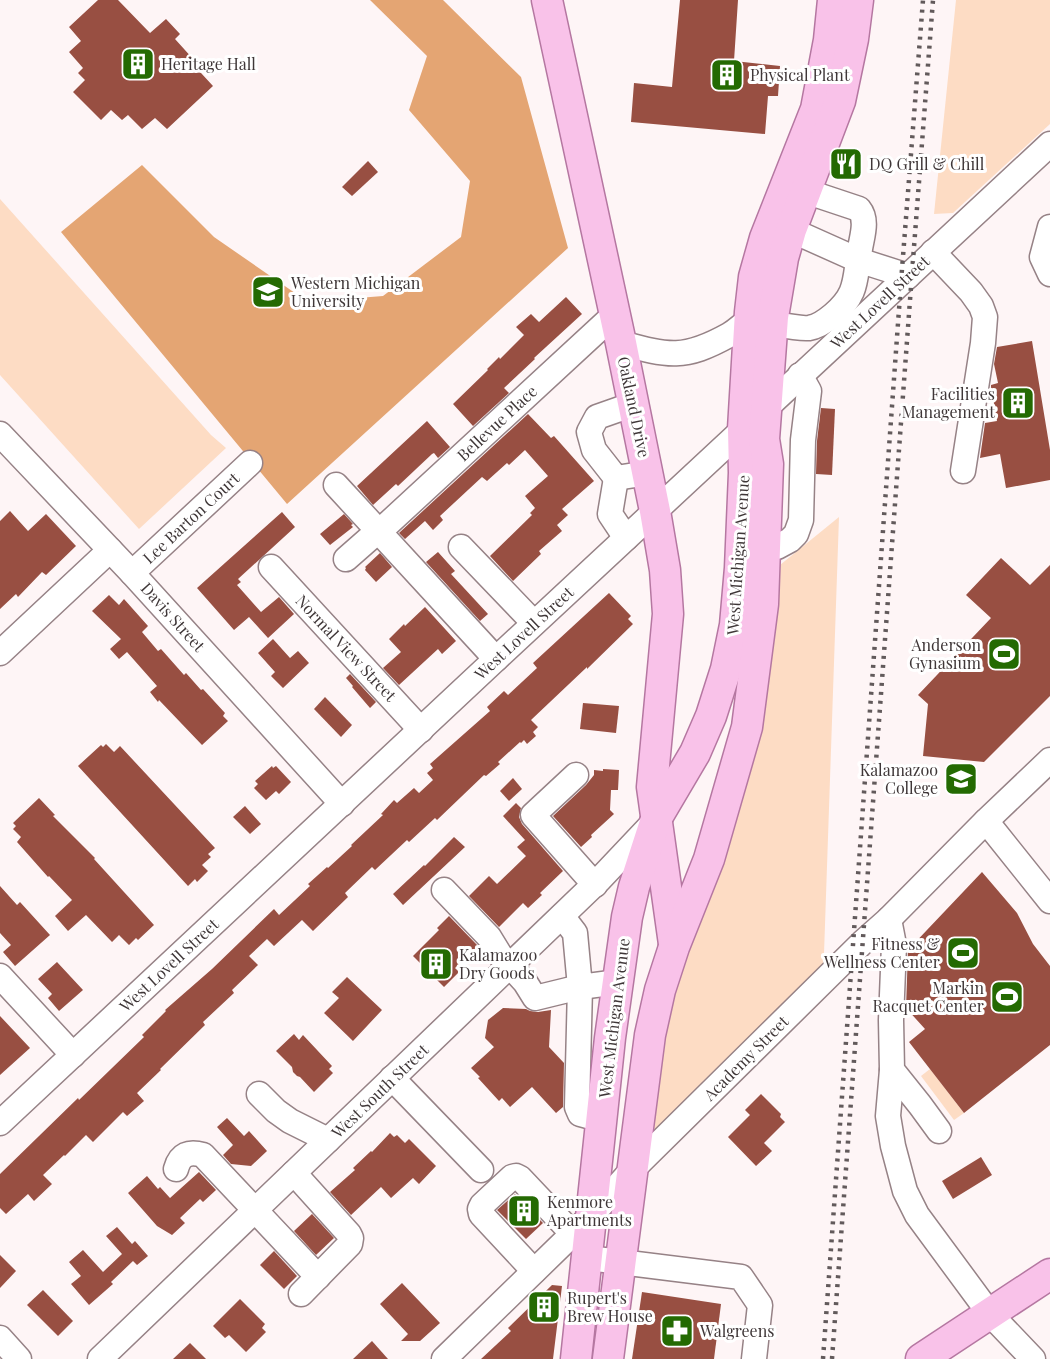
<svg xmlns="http://www.w3.org/2000/svg" width="1050" height="1359" viewBox="0 0 1050 1359" font-family="'Playfair Display',serif">
<rect width="100%" height="100%" fill="#fef5f6"/>
<g fill="#fddcc4">
<path d="M956 0H1050V124L953 213 934 214Z"/>
<path d="M0 199 211 435 226 448 139 529 0 375Z"/>
<path d="M839 517 823 983 631 1171 650 1035 709 859 764 578Z"/>
<path d="M930 1069 964 1113 954 1120 921 1076Z"/>
</g>
<path fill="#e4a573" d="M370 0H443L521 77 568 248 287 504 61 232 142 165 214 237 308 302 383 296 461 237 470 181 409 110 427 56Z"/>
<g fill="#984f42">
<path d="M98 0H118L150 33 166 19 180 34 175 39 203 70 201 73 213 86 167 129 155 118 142 129 128 115 122 120 111 110 101 120 73 92 85 80 78 73 83 68 69 52 81 41 69 27Z"/>
<path d="M680 0H738L734 61 780 66 778 96H768L765 134 631 122 634 83 672 87Z"/>
<path d="M840 150 861 157 855 178 832 171Z"/>
<path d="M368 161 378 172 352 196 342 187Z"/>
<path d="M566 297 582 314 534 358 535 359 504 388 509 393 473 426 453 404 488 370 487 369 499 357 500 359 524 335 516 327 531 314 539 322Z"/>
<path d="M1032 341 1050 450V480L1006 488 1000 454 980 458 985 423 997 421 991 387V385L998 383 994 364 997 347Z"/>
<path d="M821 408 835 409 832 475 816 474 817 441Z"/>
<path d="M528 414 551 438 554 436 594 481 562 509 568 515 557 525 562 531 539 551 541 554 513 581 490 556 532 515 530 513 535 508 525 496 548 476 525 450 509 465 507 463 487 481 482 477 440 516 443 520 433 530 425 521 405 539 399 533Z"/>
<path d="M427 421 450 447 438 458 434 453 432 454 398 486 396 484 373 505 357 486Z"/>
<path d="M10 511 28 531 46 514 76 546 46 575 42 572 18 597 16 594 0 609V521Z"/>
<path d="M282 512 295 527 238 579 241 582 237 585 261 612 279 597 294 614 268 638 249 617 234 630 197 588Z"/>
<path d="M344 514 353 524 351 525 353 527 330 545 320 534Z"/>
<path d="M438 552 455 571 451 574 488 614 480 621 426 562Z"/>
<path d="M380 553 392 567 376 582 365 570 366 568 365 567Z"/>
<path d="M1001 558 1030 585 1050 565V696L984 762 923 756 928 704 918 695 991 618 966 595Z"/>
<path d="M609 593 631 616 628 619 633 624 587 669V667L531 720 538 727 533 732 536 736 527 744 524 740 521 743 520 742 498 762 500 764 486 776 484 775 437 820 435 818 409 842 407 840 375 870 372 867 345 893 348 897 313 931 302 920 274 946 267 939 249 956 258 965 232 990 234 993 203 1022 205 1025 160 1069 161 1070 137 1093 144 1101 127 1116 123 1112 93 1142 86 1135 65 1156 64 1155 43 1175 52 1184 34 1201 28 1194 6 1214 0 1208V1174L78 1098 79 1100 144 1037 142 1035 166 1011 165 1010 212 969 274 909 279 915 310 886 308 884 327 867 328 868 352 846 351 845 383 815 381 814 394 800 397 803 414 788 419 793 433 780 427 773 433 768 430 764 490 711 487 707 504 691 508 695 537 668 533 663Z"/>
<path d="M109 595 119 605 124 599 148 626 142 632 158 651 161 649 184 675 186 673 201 690 203 689 225 713 223 716 228 721 202 745 159 700 158 702 150 692 157 686 127 652 119 659 110 649 121 639 92 611Z"/>
<path d="M425 607 456 641 442 654 438 649 399 685 383 668 401 652 389 639 404 624 405 626Z"/>
<path d="M273 639 290 658 298 651 309 663 283 688 271 676 275 672 258 653Z"/>
<path d="M350 674 376 702 370 708 352 687 353 686 346 678Z"/>
<path d="M325 697 352 725 341 737 314 709Z"/>
<path d="M583 703 619 706 616 733 580 729Z"/>
<path d="M106 744 114 752 120 746 215 848 208 854 211 857 202 865 208 871 197 882 195 879 188 886 78 766 101 745 103 747Z"/>
<path d="M272 766 273 768 276 766 291 782 279 794 276 791 266 800 254 788 258 784 255 781Z"/>
<path d="M603 769 619 770 618 790H611L610 810 614 814 591 835 592 837 581 847 553 816 586 785 594 775V770L603 771Z"/>
<path d="M513 778 522 789 509 801 500 791Z"/>
<path d="M39 798 55 815 53 816 95 858 94 859 154 925 138 940 136 938 129 945 119 935 112 942 86 915 68 931 55 916 72 900 49 876 48 877 17 842 21 837 13 829 16 826 13 823Z"/>
<path d="M516 803 521 808 519 817 522 824 563 871 540 893 542 895 528 908 523 903 499 927 469 896 489 876 497 884 526 856 517 847 525 840 503 816Z"/>
<path d="M245 806 261 824 250 834 233 817Z"/>
<path d="M454 837 465 847 403 905 393 894 424 865 425 866Z"/>
<path d="M982 872 1017 913 1033 944 1050 966V1045L964 1113 909 1042 925 1029 906 1008 908 950Z"/>
<path d="M0 886 17 905 20 902 50 935 15 966 3 952 11 945 0 933Z"/>
<path d="M449 916 478 946 455 968 459 972 444 987 413 956 439 930 437 928Z"/>
<path d="M57 962 83 990 59 1011 48 998 52 994 38 979Z"/>
<path d="M347 977 382 1010 353 1041 324 1013 339 998 332 992Z"/>
<path d="M503 1008 526 1009 530 1011 538 1012 551 1010 549 1047 564 1063 563 1107 556 1113 532 1087 510 1107 502 1098 499 1101 478 1078 480 1077 471 1068 494 1047 485 1038 488 1020Z"/>
<path d="M0 1016 30 1048 0 1075Z"/>
<path d="M294 1034 299 1040 303 1035 332 1066 329 1069 333 1073 314 1092 300 1077 297 1076 293 1072 292 1067 276 1051Z"/>
<path d="M761 1094 781 1114 780 1117 785 1122 764 1143 772 1151 756 1166 728 1137 750 1115 745 1110Z"/>
<path d="M227 1118 244 1136 249 1131 267 1151 251 1166 231 1164 223 1155 233 1145 217 1127Z"/>
<path d="M390 1133 394 1137 397 1135 405 1143 409 1139 436 1166 419 1184 413 1178 391 1198 381 1187 351 1215 330 1192 355 1170 353 1168 371 1151 372 1152Z"/>
<path d="M981 1157 992 1175 953 1199 942 1181Z"/>
<path d="M199 1172 216 1190 203 1202 200 1199 180 1218 185 1223 172 1235 157 1226 128 1193 147 1176 158 1189 160 1187 170 1198Z"/>
<path d="M515 1194 543 1223 526 1239 497 1210Z"/>
<path d="M312 1214 334 1238 316 1255 294 1231Z"/>
<path d="M117 1227 132 1244 135 1241 148 1256 137 1265 133 1261 111 1282 113 1284 89 1305 71 1284 81 1276 69 1262 83 1250 103 1272 122 1254 106 1236Z"/>
<path d="M274 1251 297 1276 284 1289 260 1265Z"/>
<path d="M0 1255 16 1271 0 1288Z"/>
<path d="M402 1283 440 1323 420 1341H401L408 1334 380 1304Z"/>
<path d="M552 1285 562 1286 553 1359H481L511 1331 508 1328Z"/>
<path d="M43 1290 73 1321 58 1336 27 1305Z"/>
<path d="M642 1292 721 1304 714 1359H632Z"/>
<path d="M240 1299 265 1324 262 1328 266 1332 246 1352 229 1335 225 1338 213 1326Z"/>
<path d="M372 1341 388 1359H353Z"/>
<path d="M190 1343 206 1359H173Z"/>
</g>
<g fill="none" stroke-linecap="round" stroke-linejoin="round">
<defs>
<g id="minor">
<path d="M1050 227 1042 257 1050 274"/>
<path d="M791 230 858 260 908 276"/>
<path d="M933 252 971 292 981 306 985 317 983 343 963 471"/>
<path d="M772 323C782 325 798 329 809 328 817 327 827 320 833 315 859 293 854 279 860 249 862 236 868 220 859 209L805 191"/>
<path d="M621 343C669 356 684 360 729 335 743 327 743 320 761 318"/>
<path d="M634 404 597 417 589 432 594 450 616 478 648 473"/>
<path d="M0 434 132 573 342 804"/>
<path d="M616 478 610 514 626 538"/>
<path d="M336 485 496 659"/>
<path d="M380 531 614 315"/>
<path d="M461 547 534 623"/>
<path d="M765 547H777L790 540 796 534 801 520 803 440 809 391 800 375"/>
<path d="M346 559 379 530"/>
<path d="M271 567 421 730"/>
<path d="M132 573 250 463"/>
<path d="M0 653 110 550"/>
<path d="M576 775 533 815 595 885"/>
<path d="M986 821 1050 901"/>
<path d="M444 890 489 937 500 955 525 982 535 998 580 987 577 1107 580 1114 602 1120"/>
<path d="M562 916 575 933 580 987 618 982"/>
<path d="M889 919 894 945 891 1020 892 1070 920 1105 939 1131"/>
<path d="M0 976 73 1055"/>
<path d="M892 1070 888 1116 893 1146 905 1191 917 1215 990 1314 1033 1359"/>
<path d="M392 1078 481 1170"/>
<path d="M259 1094 276 1111 290 1121 328 1140"/>
<path d="M0 1123 496 659 1050 144"/>
<path d="M176 1169C180 1154 189 1151 203 1155L318 1277"/>
<path d="M294 1173 349 1234 351 1238 350 1244 301 1294"/>
<path d="M588 1258 741 1277 760 1305 754 1359"/>
<path d="M534 1271 481 1214 480 1209 482 1205 512 1177 516 1176 520 1178 573 1234"/>
<path d="M0 1338 19 1359"/>
<path d="M100 1359 600 879 653 823"/>
<path d="M444 1359 592 1215 631 1171 863 942 889 919 986 821 1050 760"/>
</g>
<g id="major">
<path d="M547 0 621 343 655 511 665 570 668 614 652 787 674 944"/>
<path d="M576 1359 610 1038 627 917 634 887 656 819 695 753 711 716 726 669 735 625 740 568 744 473 743 429 750 312 754 277 765 238 816 109 829 40 833 0"/>
<path d="M608 1359 650 1035 660 990 674 947 709 859 747 727 763 604 768 464 764 439 773 317 783 258 791 230 840 101 853 39 858 0"/>
<path d="M921 1359 1050 1274"/>
</g>
</defs>
<use href="#minor" stroke="#968286" stroke-width="27"/>
<use href="#major" stroke="#b577a1" stroke-width="33"/>
<use href="#minor" stroke="#fff" stroke-width="24"/>
<use href="#major" stroke="#f9c2e9" stroke-width="30"/>
<g stroke="#625a5b" stroke-width="4.5" stroke-dasharray="3 6" stroke-linecap="butt">
<path d="M823 1359 901 282 923 0"/>
<path d="M832 1359 912 273 933 0"/>
</g>
</g>
<defs>
<symbol id="building-square" viewBox="-11 -11 22 22"><rect x="-9" y="-9" width="18" height="18" rx="4" fill="#246a02" stroke="#fff"/><path d="M-4-6H4V6H1V3H-1V6H-4ZM-2.5-4.3h1.7v1.8h-1.7ZM.8-4.3h1.7v1.8H.8ZM-2.5-1h1.7V.8h-1.7ZM.8-1h1.7V.8H.8Z" fill="#fff"/></symbol>
<symbol id="restaurant-square" viewBox="-11 -11 22 22"><rect x="-9" y="-9" width="18" height="18" rx="4" fill="#246a02" stroke="#fff"/><path d="M-5-6h1v4h1v-4h1v4h1v-4h1v5L-1.5 .5V6h-2V.5L-5-1ZM5-6V6H3V1.5H1.5Q1.5-4 5-6Z" fill="#fff"/></symbol>
<symbol id="university-square" viewBox="-11 -11 22 22"><rect x="-9" y="-9" width="18" height="18" rx="4" fill="#246a02" stroke="#fff"/><path d="M0-5L7-2L0 1L-7-2ZM-4 1L0 2.5L4 1V4Q0 6-4 4Z" fill="#fff"/></symbol>
<symbol id="stadium-square" viewBox="-11 -11 22 22"><rect x="-9" y="-9" width="18" height="18" rx="4" fill="#246a02" stroke="#fff"/><path d="M0-5a6.5 5 0 1 0 0 10a6.5 5 0 1 0 0-10ZM-3.5-1.8h7v3.6h-7Z" fill="#fff"/></symbol>
<symbol id="pharmacy-square" viewBox="-11 -11 22 22"><rect x="-9" y="-9" width="18" height="18" rx="4" fill="#246a02" stroke="#fff"/><path d="M-2-6h4v4h4v4h-4v4h-4v-4h-4v-4h4Z" fill="#fff"/></symbol>
</defs>
<g fill-rule="evenodd">
<use href="#building-square" x="119" y="45" width="38" height="38"/>
<use href="#building-square" x="708" y="56" width="38" height="38"/>
<use href="#restaurant-square" x="827" y="145" width="38" height="38"/>
<use href="#university-square" x="249" y="273" width="38" height="38"/>
<use href="#building-square" x="999" y="384" width="38" height="38"/>
<use href="#stadium-square" x="985" y="635" width="38" height="38"/>
<use href="#university-square" x="942" y="760" width="38" height="38"/>
<use href="#stadium-square" x="944" y="934" width="38" height="38"/>
<use href="#building-square" x="417" y="945" width="38" height="38"/>
<use href="#stadium-square" x="988" y="978" width="38" height="38"/>
<use href="#building-square" x="505" y="1192" width="38" height="38"/>
<use href="#building-square" x="525" y="1288" width="38" height="38"/>
<use href="#pharmacy-square" x="658" y="1312" width="38" height="38"/>
</g>
<g text-anchor="middle" stroke-width="6" stroke-linejoin="round" paint-order="stroke">
<g font-size="16" fill="#3f3738" stroke="#fff" text-anchor="start">
<text x="161" y="70">Heritage Hall</text>
<text x="750" y="81">Physical Plant</text>
<text x="869" y="170">DQ Grill &amp; Chill</text>
<text x="291" y="289">Western Michigan<tspan x="291" dy="18">University</tspan></text>
<text x="995" y="400" text-anchor="end">Facilities<tspan x="995" dy="18">Management</tspan></text>
<text x="981" y="651" text-anchor="end">Anderson<tspan x="981" dy="18">Gynasium</tspan></text>
<text x="938" y="776" text-anchor="end">Kalamazoo<tspan x="938" dy="18">College</tspan></text>
<text x="940" y="950" text-anchor="end">Fitness &amp;<tspan x="940" dy="18">Wellness Center</tspan></text>
<text x="459" y="961">Kalamazoo<tspan x="459" dy="18">Dry Goods</tspan></text>
<text x="984" y="994" text-anchor="end">Markin<tspan x="984" dy="18">Racquet Center</tspan></text>
<text x="547" y="1208">Kenmore<tspan x="547" dy="18">Apartments</tspan></text>
<text x="567" y="1304">Rupert's<tspan x="567" dy="18">Brew House</tspan></text>
<text x="700" y="1337">Walgreens</text>
</g>
<g font-size="16" fill="#3f3738" stroke="#fff">
<text transform="translate(880 302) rotate(-43)" y="6">West Lovell Street</text>
<text transform="translate(634 407) rotate(78)" y="6">Oakland Drive</text>
<text transform="translate(497 423) rotate(-43)" y="6">Bellevue Place</text>
<text transform="translate(191 518) rotate(-43)" y="6">Lee Barton Court</text>
<text transform="translate(738 555) rotate(-86)" y="6">West Michigan Avenue</text>
<text transform="translate(173 617) rotate(48)" y="6">Davis Street</text>
<text transform="translate(524 633) rotate(-43)" y="6">West Lovell Street</text>
<text transform="translate(346 648) rotate(47)" y="6">Normal View Street</text>
<text transform="translate(169 965) rotate(-43)" y="6">West Lovell Street</text>
<text transform="translate(614 1018) rotate(-83)" y="6">West Michigan Avenue</text>
<text transform="translate(746 1058) rotate(-45)" y="6">Academy Street</text>
<text transform="translate(380 1091) rotate(-44)" y="6">West South Street</text>
</g>
</g>
</svg>
